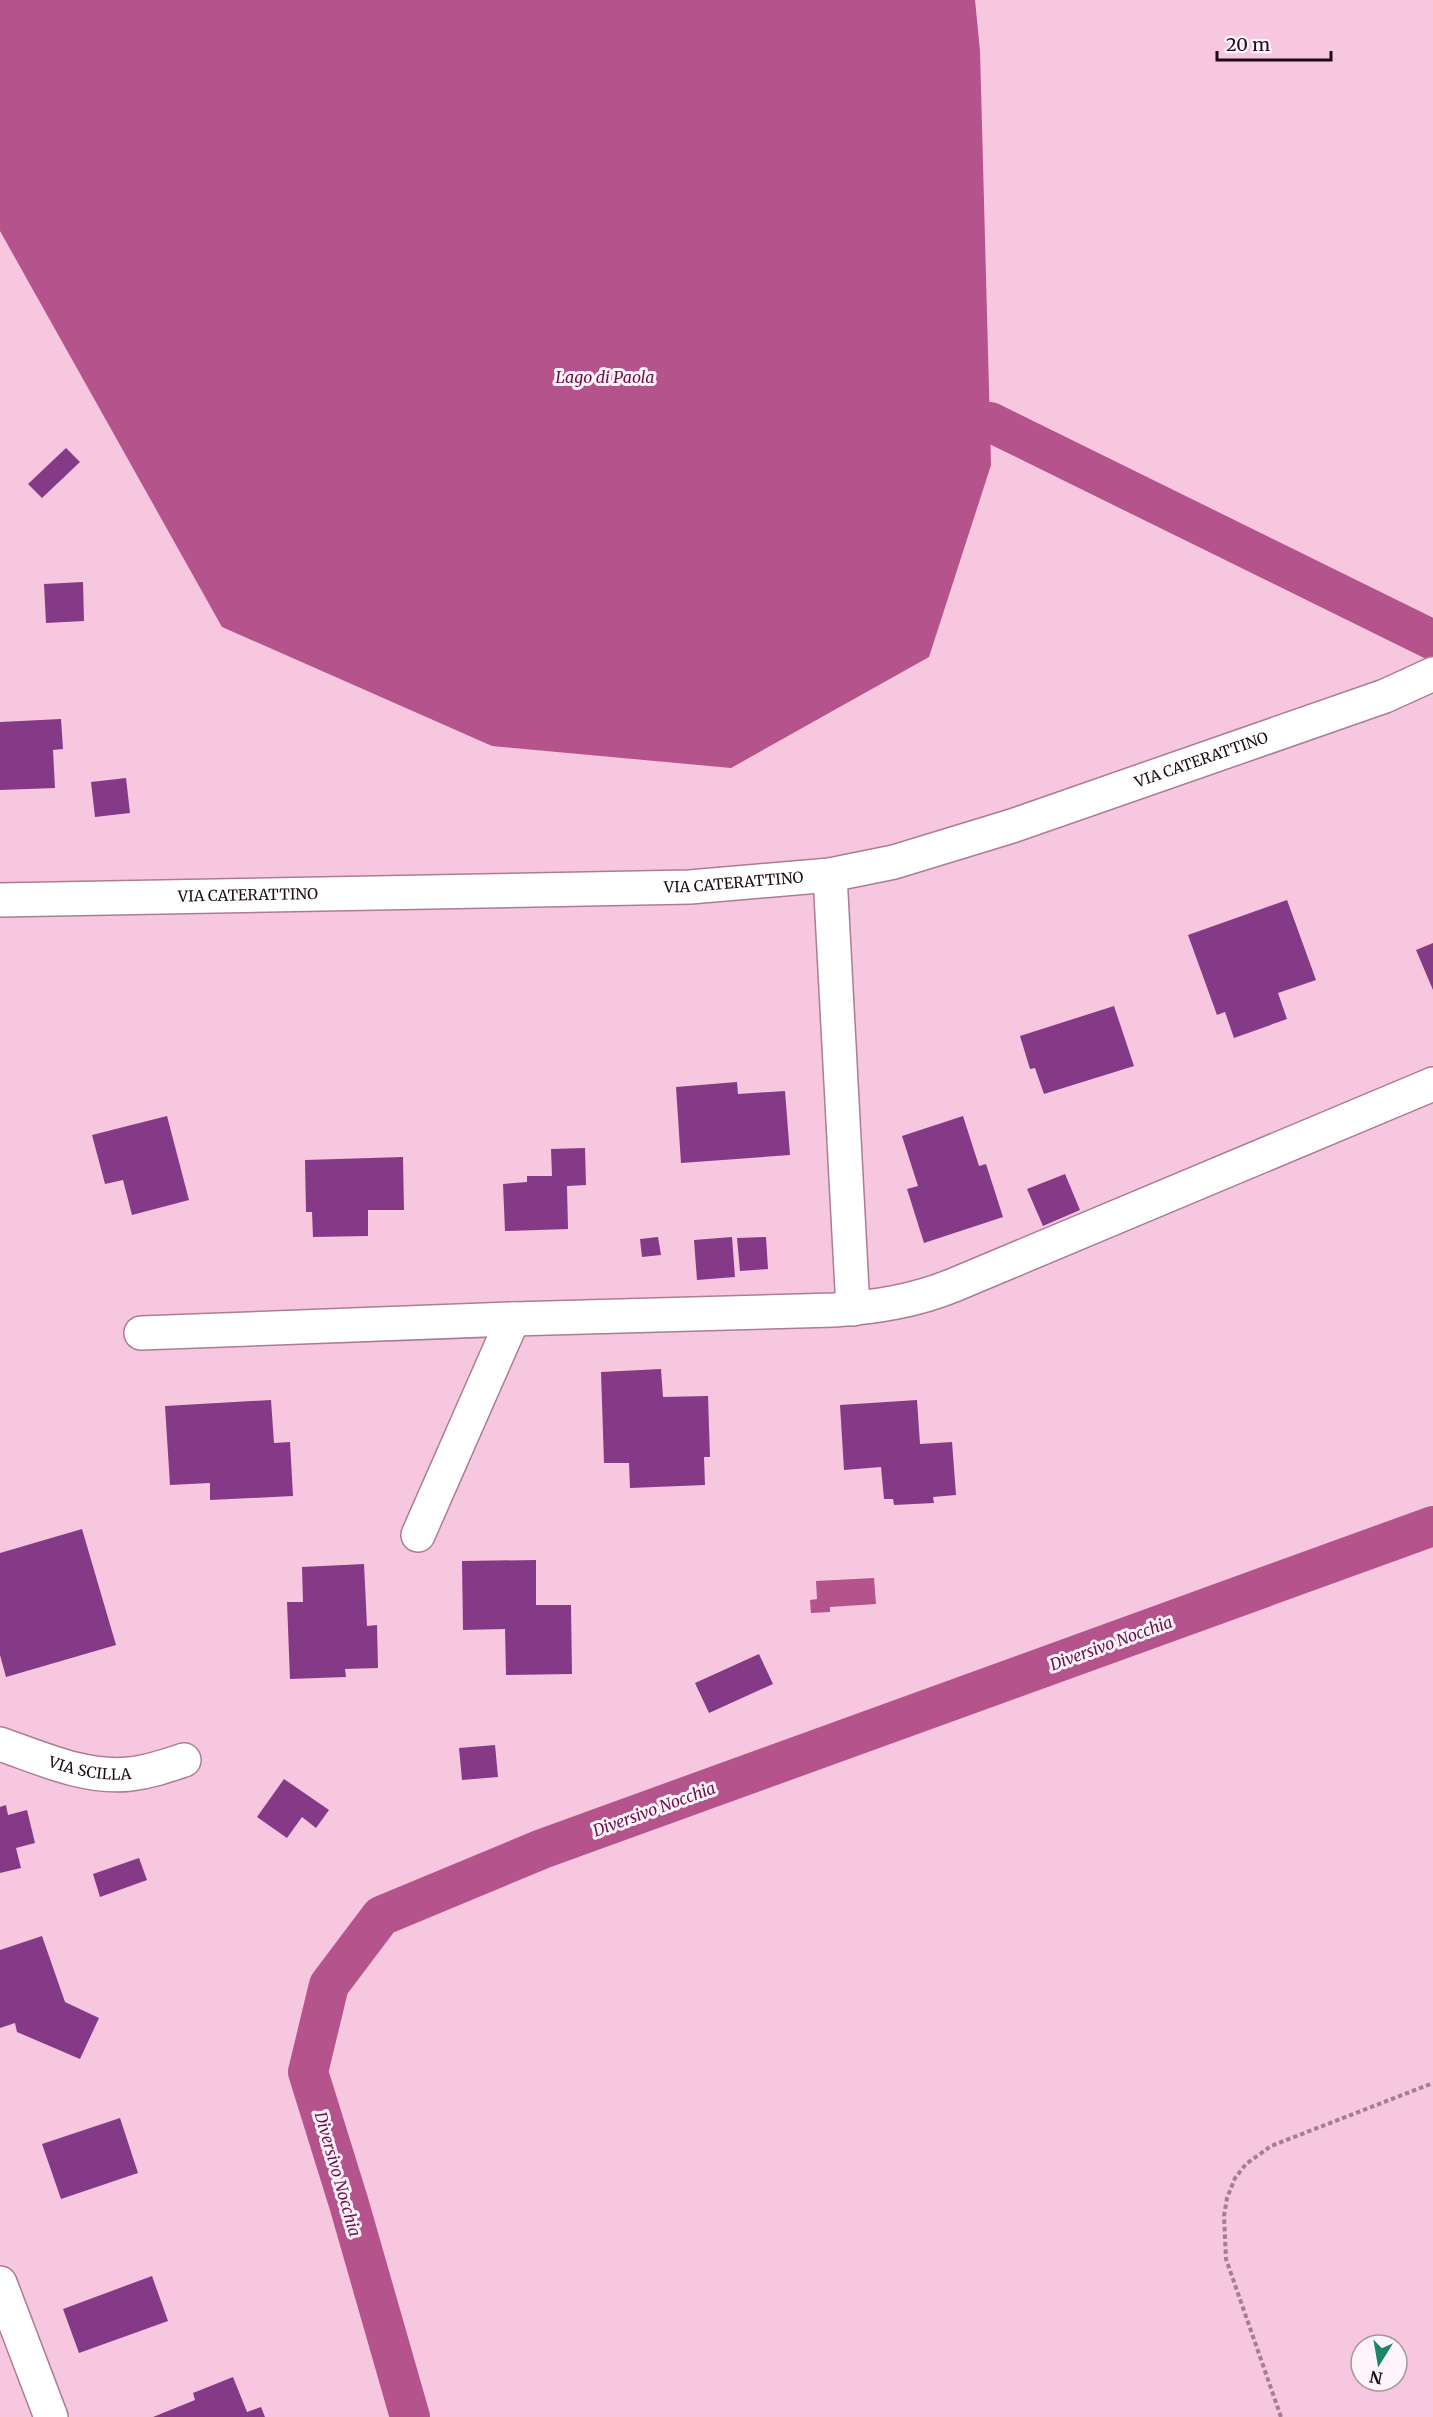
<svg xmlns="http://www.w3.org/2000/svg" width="1433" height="2417" viewBox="0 0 1433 2417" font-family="Merriweather,serif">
<rect width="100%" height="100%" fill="#f7c6df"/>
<g fill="#b5538d">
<path d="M0 0H975L980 51 991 465 929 657 731 768 492 746 222 627 0 231Z"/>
<path d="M874 1578 876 1604 830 1607V1612L811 1613 810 1600 817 1599 816 1581Z"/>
</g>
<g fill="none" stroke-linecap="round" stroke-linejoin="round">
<g stroke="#b5538d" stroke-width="40">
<path d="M990 422 1433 640"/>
<path d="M410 2417 349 2204 308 2072 329 1985 381 1916 542 1849 1433 1526"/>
</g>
</g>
<g fill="#853a87">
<path d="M66 448 80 462 42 498 28 484Z"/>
<path d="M83 582 84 621 46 623 44 584Z"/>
<path d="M61 719 63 749 53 750 55 788 0 790V722Z"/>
<path d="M126 778 130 813 95 817 91 782Z"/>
<path d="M1287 900 1316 980 1278 993 1287 1019 1234 1038 1225 1012 1217 1015 1188 935Z"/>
<path d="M1433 943V990L1416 950Z"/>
<path d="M1114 1006 1134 1066 1044 1094 1035 1068 1030 1069 1020 1036Z"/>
<path d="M737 1082 738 1094 785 1091 790 1155 681 1163 676 1087Z"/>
<path d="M167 1116 189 1200 132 1215 123 1180 105 1184 92 1135Z"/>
<path d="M963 1116 979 1166 986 1164 1003 1217 924 1243 907 1189 918 1186 902 1136Z"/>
<path d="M585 1148 586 1185 567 1186 568 1229 505 1231 503 1184 527 1182V1176H552L551 1149Z"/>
<path d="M403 1157 404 1210H368V1236L313 1237 312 1212H306L305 1160Z"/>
<path d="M1065 1174 1080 1210 1043 1226 1027 1189Z"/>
<path d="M658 1237 661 1255 642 1257 640 1239Z"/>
<path d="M732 1237 735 1277 697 1280 694 1240Z"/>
<path d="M766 1237 768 1269 740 1271 737 1238Z"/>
<path d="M661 1369 663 1397 708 1396 710 1457H704L705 1485 630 1488 629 1463H604L601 1372Z"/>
<path d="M271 1400 274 1443 290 1442 293 1496 210 1500V1483L170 1485 165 1406Z"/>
<path d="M917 1400 920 1444 952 1442 956 1495 933 1497 934 1503 894 1505 893 1499H884L881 1467 844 1470 840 1405Z"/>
<path d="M82 1529 116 1645 6 1677 0 1655V1553Z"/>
<path d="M536 1560V1605H571L572 1674 506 1675 505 1629 463 1630 462 1561Z"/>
<path d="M364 1564 367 1626 377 1625 378 1668 345 1669 346 1677 290 1679 287 1602H303L302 1567Z"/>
<path d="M759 1654 773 1684 709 1713 695 1683Z"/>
<path d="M495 1745 498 1777 462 1780 459 1748Z"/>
<path d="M284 1779 329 1810 316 1828 302 1817 287 1838 257 1817Z"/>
<path d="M6 1805 8 1815 27 1810 35 1843 16 1848 21 1868 0 1873V1807Z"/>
<path d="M139 1858 147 1880 100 1897 93 1874Z"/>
<path d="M42 1936 65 2002 99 2018 80 2059 17 2032 15 2023 0 2028V1950Z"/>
<path d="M120 2118 138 2173 61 2199 42 2144Z"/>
<path d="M152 2276 168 2321 79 2353 63 2309Z"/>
<path d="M233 2377 247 2412 261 2407 265 2417H153L195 2400 193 2393Z"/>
</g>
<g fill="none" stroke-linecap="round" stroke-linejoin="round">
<defs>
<g id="minor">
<path d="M830 875 853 1309"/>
<path id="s1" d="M0 900 690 887 830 875 894 862 1012 826 1385 696 1433 674"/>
<path d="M141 1333 513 1319 834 1310C876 1307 915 1301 954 1285L1433 1084"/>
<path d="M418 1535 513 1319"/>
<path id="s2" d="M0 1744C41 1758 85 1779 130 1774 149 1772 166 1766 184 1760"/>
<path d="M0 2283 51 2417"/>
</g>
</defs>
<use href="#minor" stroke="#ab7d95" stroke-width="36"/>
<path stroke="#a47f92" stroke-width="4" stroke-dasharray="4.5 3" stroke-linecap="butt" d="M1281 2417 1226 2259 1224 2216 1227 2198 1235 2178 1246 2164 1271 2146 1433 2083"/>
<use href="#minor" stroke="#fff" stroke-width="33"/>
</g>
<g text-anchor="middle" stroke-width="6" stroke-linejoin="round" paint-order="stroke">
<g font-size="15" fill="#1c0c15" stroke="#fef4f9">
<text dy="5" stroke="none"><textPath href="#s1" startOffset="1220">VIA CATERATTINO</textPath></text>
<text dy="5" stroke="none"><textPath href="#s1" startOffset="734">VIA CATERATTINO</textPath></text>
<text dy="5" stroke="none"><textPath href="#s1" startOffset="248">VIA CATERATTINO</textPath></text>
<text dy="5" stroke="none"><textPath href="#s2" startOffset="94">VIA SCILLA</textPath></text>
</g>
<g font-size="16" font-style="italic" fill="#6b0e4b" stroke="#fef4f9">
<text x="605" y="383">Lago di Paola</text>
<text transform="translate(1111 1643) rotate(-20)" y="6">Diversivo Nocchia</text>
<text transform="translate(654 1809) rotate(-20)" y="6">Diversivo Nocchia</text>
<text transform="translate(338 2174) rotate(74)" y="6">Diversivo Nocchia</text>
</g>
</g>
<g transform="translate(1379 2363) rotate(191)"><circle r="28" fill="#fef4f9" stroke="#a4979e" stroke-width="1.5"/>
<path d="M0-4.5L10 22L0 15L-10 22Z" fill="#1a8765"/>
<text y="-9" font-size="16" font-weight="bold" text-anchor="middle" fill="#1c0c15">N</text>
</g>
<path d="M1217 51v9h114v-9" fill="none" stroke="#1c0c15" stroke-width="3"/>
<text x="1226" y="51" font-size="18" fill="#1c0c15" stroke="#fef4f9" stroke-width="4.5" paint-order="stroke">20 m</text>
</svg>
